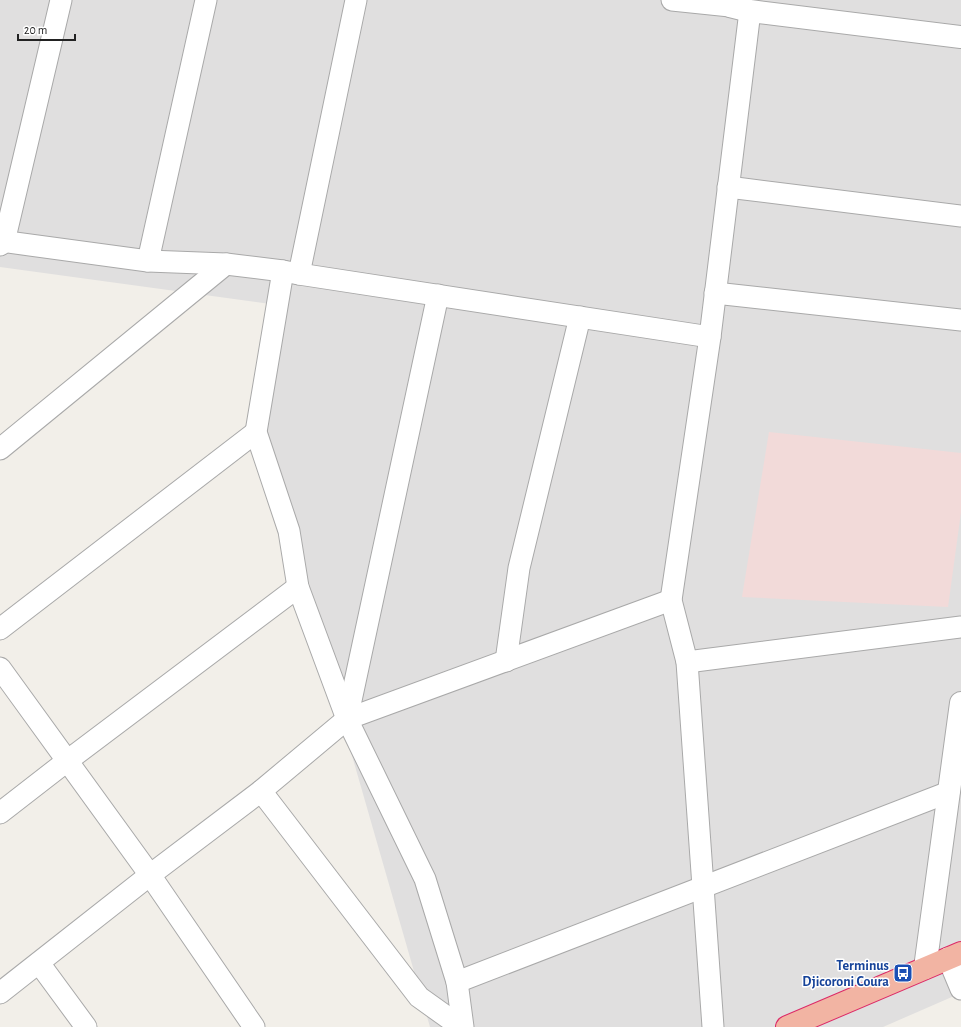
<svg xmlns="http://www.w3.org/2000/svg" width="961" height="1027" viewBox="0 0 961 1027" font-family="'Alegreya Sans',sans-serif">
<rect width="100%" height="100%" fill="#f2efe9"/>
<path fill="#e0dfdf" d="M0 0H961V993L883 1027H430L263 446 278 305 0 267Z"/>
<path fill="#f2dad9" d="M769 432 961 453V512L948 607 742 597Z"/>
<g fill="none" stroke-linecap="round" stroke-linejoin="round">
<defs>
<g id="minor">
<path d="M672 0 730 6"/>
<path d="M728 187 961 216"/>
<path d="M0 241 148 261 226 264 283 271 299 274 710 337"/>
<path d="M0 245 4 242 61 0"/>
<path d="M148 261 206 0"/>
<path d="M283 271 256 432 289 531 298 587 347 719 425 879 457 982 463 1027"/>
<path d="M299 274 356 0"/>
<path d="M715 293 961 320"/>
<path d="M0 449 226 264"/>
<path d="M0 629 256 432"/>
<path d="M506 661 519 568 580 317"/>
<path d="M687 662 961 627"/>
<path d="M0 668 150 875 254 1027"/>
<path d="M347 719 438 295"/>
<path d="M261 791 419 997 461 1027"/>
<path d="M0 813 67 761 298 587"/>
<path d="M948 958 961 989"/>
<path d="M39 963 86 1027"/>
<path d="M457 982 949 792"/>
<path d="M0 993 150 875 261 791 347 719 671 600"/>
<path d="M713 1027 687 662 671 600 710 337 750 11"/>
</g>
<g id="tertiary">
<path d="M730 0V6L750 11 961 37"/>
<path d="M925 968 961 703"/>
</g>
<path id="trunk" d="M787 1027 961 953"/>
</defs>
<use href="#minor" stroke="#a9a9a9" stroke-width="23"/>
<use href="#tertiary" stroke="#a9a9a9" stroke-width="24"/>
<use href="#trunk" stroke="#dc2a67" stroke-width="24"/>
<use href="#minor" stroke="#fff" stroke-width="21"/>
<use href="#tertiary" stroke="#fff" stroke-width="22"/>
<use href="#trunk" stroke="#f2b4a3" stroke-width="22"/>
</g>
<defs>
<symbol id="bus-square" viewBox="-11 -11 22 22"><rect x="-9" y="-9" width="18" height="18" rx="4" fill="#1a4fb4" stroke="#fff"/><path d="M-5-6H5V4H4V6H2V4H-2V6H-4V4H-5ZM-3.5-4V0h7V-4ZM-3.5 1.2v1.5H-2V1.2ZM2 1.2v1.5H3.5V1.2Z" fill="#fff"/></symbol>
</defs>
<g fill-rule="evenodd">
<use href="#bus-square" x="892" y="962" width="22" height="22"/>
</g>
<g text-anchor="middle" stroke-width="3" stroke-linejoin="round" paint-order="stroke">
<g font-size="14" font-weight="bold" fill="#164399" stroke="#fff" text-anchor="end">
<text x="889" y="970">Terminus<tspan x="889" dy="16">Djicoroni Coura</tspan></text>
</g>
</g>
<path d="M18 34v6h57v-6" fill="none" stroke="#222222" stroke-width="2"/>
<text x="24" y="34" font-size="12" fill="#222222" stroke="#ffffff" stroke-width="3" paint-order="stroke">20 m</text>
</svg>
